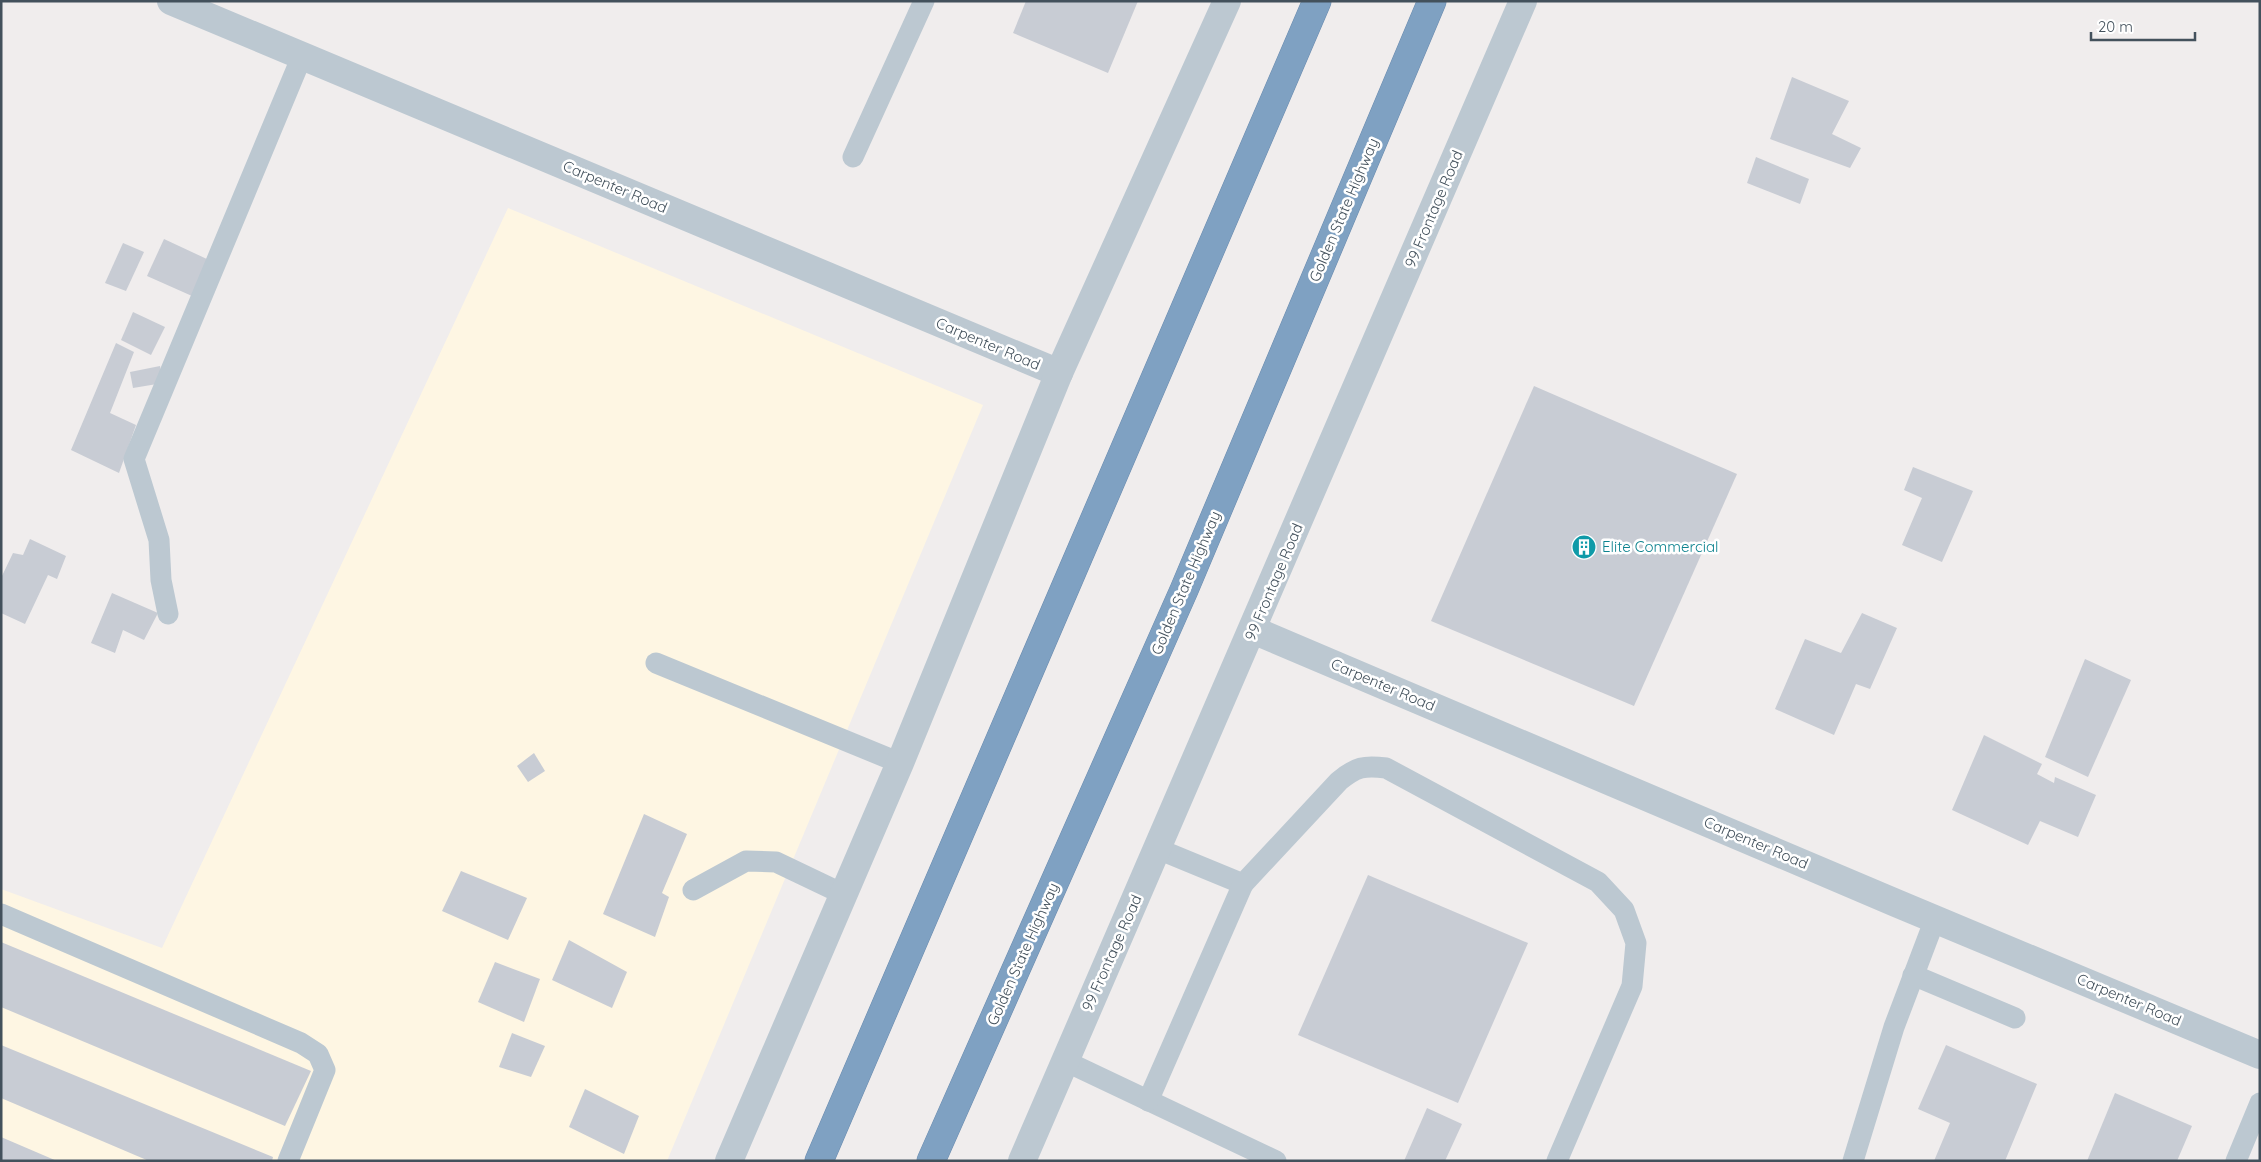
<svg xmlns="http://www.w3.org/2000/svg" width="2261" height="1162" viewBox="0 0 2261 1162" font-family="Quicksand,sans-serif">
<rect width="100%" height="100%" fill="#f0eded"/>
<path fill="#fef6e3" d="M508 208 983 405 667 1161H1V889L162 948Z"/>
<g fill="#c8ccd4">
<path d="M1026 1H1138L1108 73 1013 33Z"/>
<path d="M1792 77 1849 101 1832 134 1861 148 1850 168 1770 139Z"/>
<path d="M1756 157 1809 179 1800 204 1747 183Z"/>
<path d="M164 239 209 260 192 296 147 276Z"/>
<path d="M123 243 144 252 126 291 105 283Z"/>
<path d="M133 312 165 327 151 355 121 340Z"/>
<path d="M116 343 134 352 110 413 136 425 119 473 71 450Z"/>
<path d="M160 366 163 383 133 388 130 372Z"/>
<path d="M1534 386 1737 474 1634 706 1431 621Z"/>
<path d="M1913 467 1973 491 1942 562 1902 545 1922 498 1904 490Z"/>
<path d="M30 539 66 556 57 579 48 575 25 624 1 613V578L13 553 23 555Z"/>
<path d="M112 593 158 613 144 640 123 630 115 653 91 643Z"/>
<path d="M1862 613 1897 628 1870 689 1856 684 1834 735 1775 709 1805 639 1841 653Z"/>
<path d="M2085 659 2131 680 2088 777 2045 757Z"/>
<path d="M1984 735 2042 764 2037 774 2054 783 2055 777 2096 795 2078 837 2040 821 2028 845 1952 810Z"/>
<path d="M534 753 545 771 528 782 517 766Z"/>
<path d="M644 814 687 834 662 893 669 897 655 937 603 914Z"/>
<path d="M461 871 527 898 508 940 442 911Z"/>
<path d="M1368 875 1528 943 1458 1103 1298 1035Z"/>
<path d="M569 940 627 972 612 1008 552 980Z"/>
<path d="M1 942 311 1071 285 1126 1 1007Z"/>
<path d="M495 962 540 979 524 1022 478 1002Z"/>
<path d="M512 1033 545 1046 531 1077 499 1067Z"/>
<path d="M1 1045 273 1157 272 1161H149L1 1098Z"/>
<path d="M1946 1045 2037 1084 2005 1161H1934L1950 1123 1918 1109Z"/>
<path d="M585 1089 639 1116 624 1154 569 1127Z"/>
<path d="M2115 1093 2192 1126 2177 1161H2087Z"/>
<path d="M1427 1108 1462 1124 1445 1161H1404Z"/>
<path d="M1 1137 57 1161H1Z"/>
</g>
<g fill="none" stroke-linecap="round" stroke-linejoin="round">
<defs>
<g id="motorway">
<path d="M819 1161 1317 1"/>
<path d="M931 1161 1184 590 1432 1"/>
</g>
</defs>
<use href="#motorway" stroke="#6a8bae" stroke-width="29"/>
<g stroke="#bcc8d1" stroke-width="21">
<path d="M853 157 924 1"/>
<path d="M168 614 161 580 159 540 134 459 302 56"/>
<path d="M656 663 900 763"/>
<path d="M1158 849 1243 884 1339 781C1356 767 1364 765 1386 768L1598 882 1624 910 1636 943 1632 986 1557 1161"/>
<path d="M693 890 746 861 776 862 843 894"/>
<path d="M1 914 301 1043 318 1054 325 1070 288 1161"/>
<path d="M1913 975 2015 1018"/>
<path d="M1065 1061 1276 1161"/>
<path d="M1148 1101 1243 884"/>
<path d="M1853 1161 1894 1027 1935 919"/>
<path d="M2236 1161 2260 1103"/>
</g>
<g stroke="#bcc8d1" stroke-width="28">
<path d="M171 1 1059 373"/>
<path d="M1253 630 1896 903 2260 1055"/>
</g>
<g stroke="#bcc8d1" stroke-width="28">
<path d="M729 1161 900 763 1059 373 1227 1"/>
<path d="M1022 1161 1523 1"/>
</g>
<use href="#motorway" stroke="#7fa1c2" stroke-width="28"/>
</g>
<defs>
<symbol id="building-disc" viewBox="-11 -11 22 22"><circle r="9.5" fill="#0f9aa8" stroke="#fff"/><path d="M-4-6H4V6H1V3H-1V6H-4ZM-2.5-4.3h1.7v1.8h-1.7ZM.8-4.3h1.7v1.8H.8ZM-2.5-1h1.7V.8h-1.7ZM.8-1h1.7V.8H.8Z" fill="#fff"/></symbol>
</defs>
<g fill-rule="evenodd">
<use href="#building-disc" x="1570" y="533" width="28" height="28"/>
</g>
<g text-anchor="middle" stroke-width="5" stroke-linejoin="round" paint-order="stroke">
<g font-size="15" fill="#43515c" stroke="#fff">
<text transform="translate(615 187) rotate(23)" y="5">Carpenter Road</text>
<text transform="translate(1434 209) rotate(-67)" y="5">99 Frontage Road</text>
<text transform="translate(1344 210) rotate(-67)" y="5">Golden State Highway</text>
<text transform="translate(988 344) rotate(23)" y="5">Carpenter Road</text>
<text transform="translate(1274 582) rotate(-67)" y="5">99 Frontage Road</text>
<text transform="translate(1186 583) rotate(-67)" y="5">Golden State Highway</text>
<text transform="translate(1383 685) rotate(23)" y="5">Carpenter Road</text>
<text transform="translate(1756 843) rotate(23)" y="5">Carpenter Road</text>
<text transform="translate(1112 953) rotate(-66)" y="5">99 Frontage Road</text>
<text transform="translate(1023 954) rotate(-66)" y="5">Golden State Highway</text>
<text transform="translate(2129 1000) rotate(23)" y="5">Carpenter Road</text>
</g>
<g font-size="15" fill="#0d838f" stroke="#fff" text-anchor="start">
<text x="1602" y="552">Elite Commercial</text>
</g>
</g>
<rect width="2261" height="1162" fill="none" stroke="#43515c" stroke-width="5"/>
<path d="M2091 32v8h104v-8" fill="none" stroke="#43515c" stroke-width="2.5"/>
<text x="2098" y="32" font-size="15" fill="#43515c" stroke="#ffffff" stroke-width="4" paint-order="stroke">20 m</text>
</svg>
